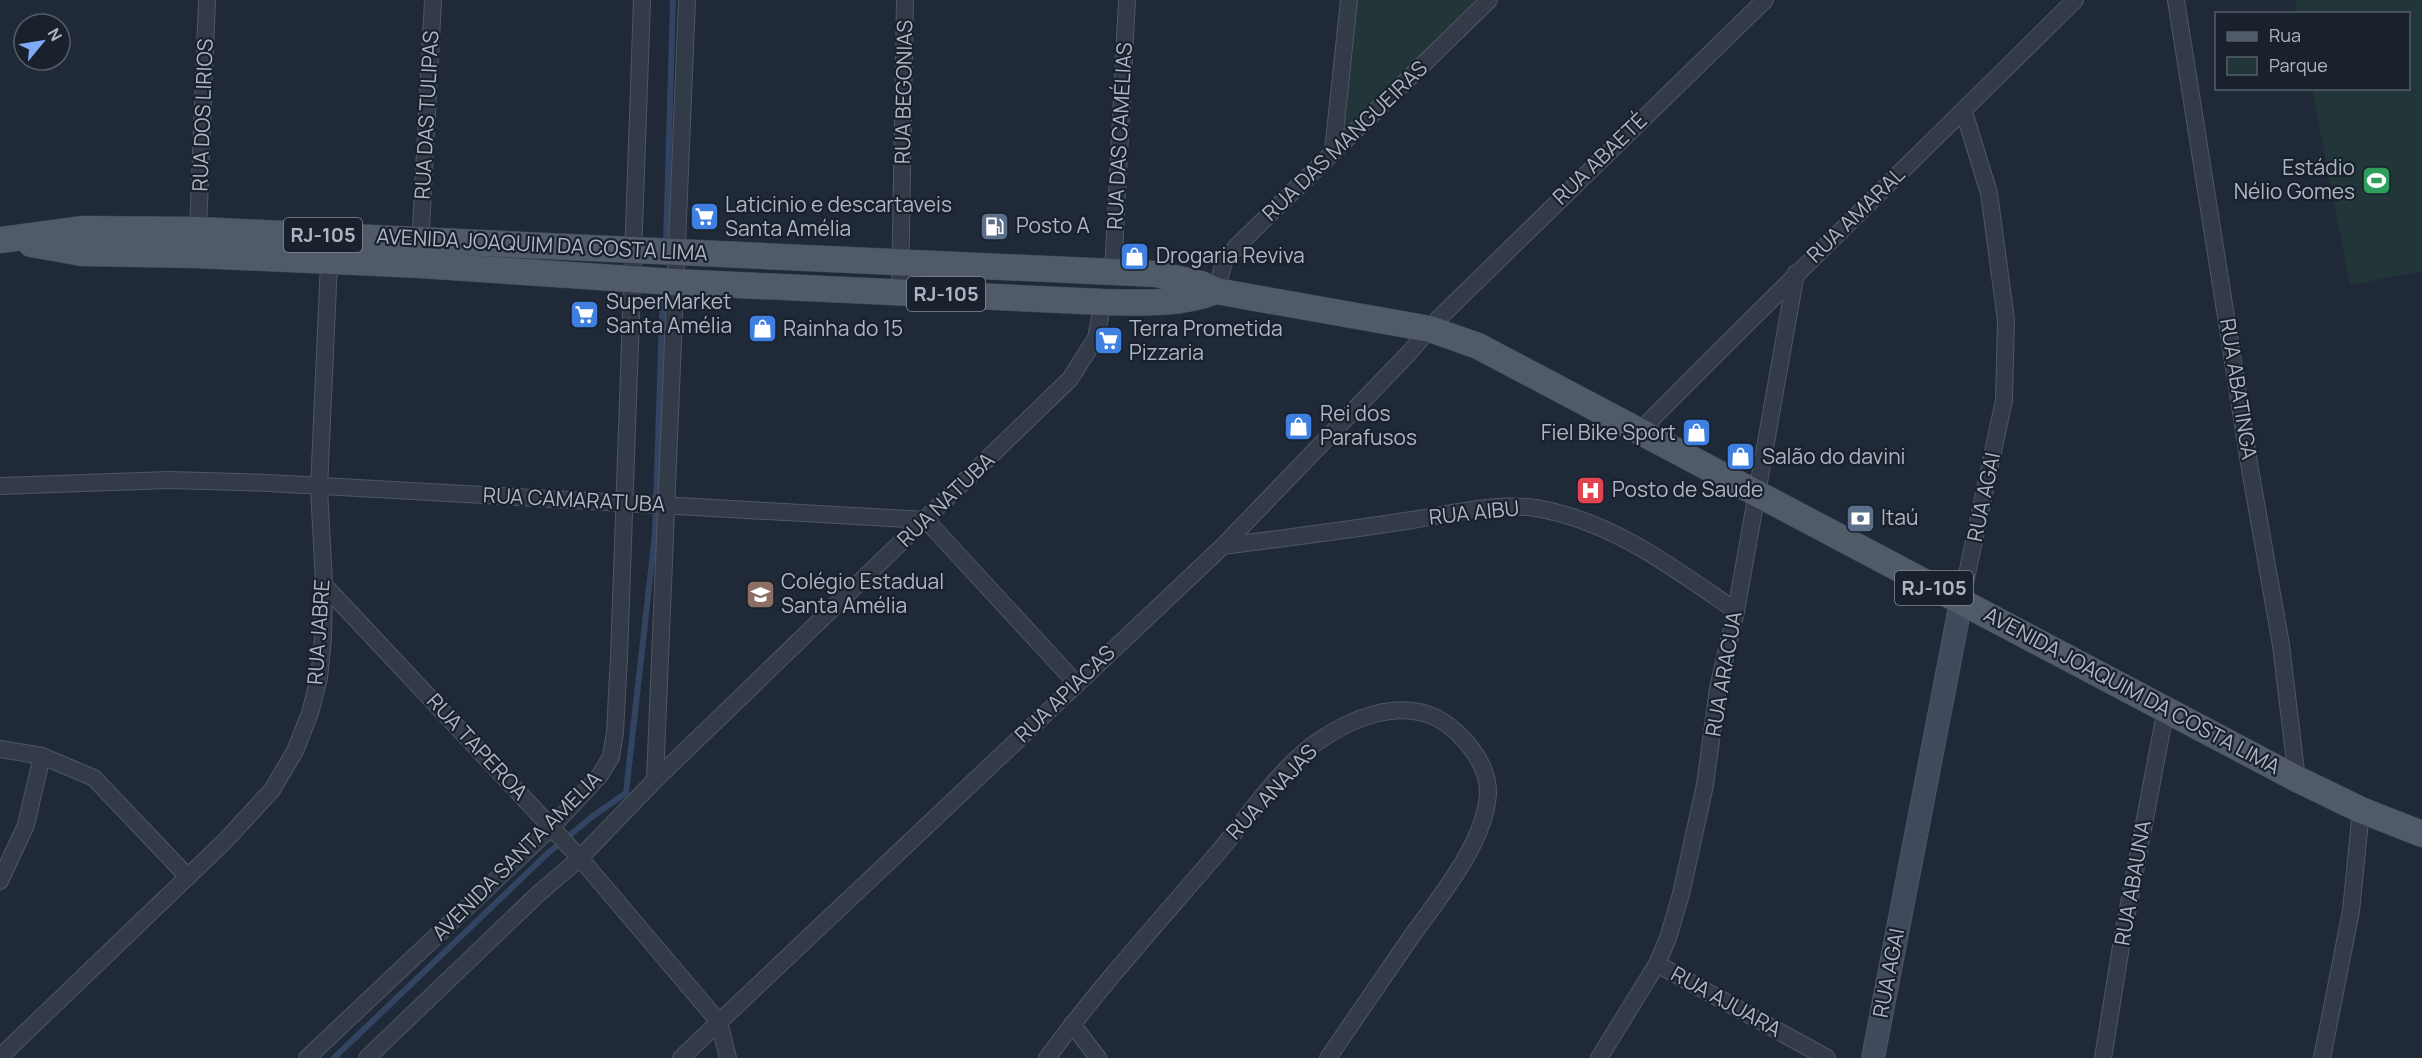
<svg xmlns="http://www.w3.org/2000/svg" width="2422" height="1058" viewBox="0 0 2422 1058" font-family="Manrope,sans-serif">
<rect width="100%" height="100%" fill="#202938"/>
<g fill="#223639">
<path d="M1351 0H1489L1343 141Z"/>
<path d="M2295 0H2422V271L2350 285 2312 89 2408 88V14L2298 13Z"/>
</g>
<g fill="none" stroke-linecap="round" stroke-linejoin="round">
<g stroke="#324461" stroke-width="6">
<path d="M666 244 673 0"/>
<path d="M334 1058 548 853 593 816 626 793 655 534 663 288"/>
</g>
<defs>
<g id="street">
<path d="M2176 0 2250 469 2281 645 2297 779"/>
<path d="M1333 151 1349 0"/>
<path d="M198 230 207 0"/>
<path d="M420 248 433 0"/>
<path d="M1113 272 1127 0"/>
<path d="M1216 291 1224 262 1236 247 1489 0"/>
<path d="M900 292 905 0"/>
<path d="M1639 432C1783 286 1930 144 2075 0"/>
<path d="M0 486 169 480 269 483 926 520 1077 684"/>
<path d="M1223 546C1286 538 1349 530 1412 520 1452 514 1495 502 1535 508 1611 520 1674 568 1736 611"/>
<path d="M324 585 580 858 719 1022 728 1058"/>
<path d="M1961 602 2004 400 2006 320 1989 193 1964 112"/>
<path d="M0 749 42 756 94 778 188 877"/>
<path d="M655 780 687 0"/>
<path d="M0 881 26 825 42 756"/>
<path d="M1657 964 1827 1058"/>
<path d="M1072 1024 1098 1058"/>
<path d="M0 1057 225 841 272 790 295 751 310 713 319 678 323 638 324 585 319 487 329 263"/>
<path d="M307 1058 553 826 600 775 611 757 615 732 619 657 642 0"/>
<path d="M367 1058 537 895 580 858 655 780 1070 379 1096 338 1103 302"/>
<path d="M681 1058 1223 546 1409 353 1438 319 1765 0"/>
<path d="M1047 1058C1101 985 1162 918 1221 849 1250 814 1283 764 1320 740 1352 718 1399 699 1437 718 1462 732 1489 763 1488 794 1485 844 1437 900 1409 940 1382 979 1355 1019 1328 1058"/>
<path d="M1599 1058 1657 964 1668 938 1681 894 1705 785 1718 688 1736 611 1796 273"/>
<path d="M2103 1058 2122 940 2166 708"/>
<path d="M2322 1058 2351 911 2361 810"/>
</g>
<path id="secondary" d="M1873 1058 1961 602"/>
<g id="primary">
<path d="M0 240 83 229 198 230 1156 274 1201 284 1216 291 1430 329 1478 346 2297 779 2361 810 2422 834"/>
<path d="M31 244 82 253 196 255 420 265 674 282 1103 302C1142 303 1179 305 1216 291"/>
</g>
</defs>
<use href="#street" stroke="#4e5663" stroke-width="18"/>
<use href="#secondary" stroke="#4e5663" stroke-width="24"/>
<use href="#primary" stroke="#3d4552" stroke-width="27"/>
<use href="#street" stroke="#333b49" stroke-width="16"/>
<use href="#secondary" stroke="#414a5c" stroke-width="22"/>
<use href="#primary" stroke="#515a69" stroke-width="26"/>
</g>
<defs>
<symbol id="stadium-square" viewBox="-11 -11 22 22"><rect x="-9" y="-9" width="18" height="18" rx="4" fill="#2e9e5b" stroke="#19212d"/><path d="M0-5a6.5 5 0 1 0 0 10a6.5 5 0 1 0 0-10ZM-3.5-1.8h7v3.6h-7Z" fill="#fff"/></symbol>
<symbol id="supermarket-square" viewBox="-11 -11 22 22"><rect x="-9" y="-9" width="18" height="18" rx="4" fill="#3f7fe0" stroke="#19212d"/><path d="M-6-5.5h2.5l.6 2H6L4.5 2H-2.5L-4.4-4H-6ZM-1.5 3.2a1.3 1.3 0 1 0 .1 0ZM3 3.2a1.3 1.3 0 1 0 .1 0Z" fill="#fff"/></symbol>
<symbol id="fuel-square" viewBox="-11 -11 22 22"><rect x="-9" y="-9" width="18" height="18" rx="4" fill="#5c6f8a" stroke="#19212d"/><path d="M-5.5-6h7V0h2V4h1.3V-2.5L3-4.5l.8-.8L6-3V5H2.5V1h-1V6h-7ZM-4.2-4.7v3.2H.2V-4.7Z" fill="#fff"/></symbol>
<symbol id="shop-square" viewBox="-11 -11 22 22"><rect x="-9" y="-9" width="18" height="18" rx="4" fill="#3f7fe0" stroke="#19212d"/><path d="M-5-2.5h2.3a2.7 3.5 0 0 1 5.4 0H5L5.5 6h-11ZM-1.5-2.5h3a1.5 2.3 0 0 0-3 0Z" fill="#fff"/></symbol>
<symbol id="hospital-square" viewBox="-11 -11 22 22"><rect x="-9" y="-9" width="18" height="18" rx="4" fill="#e0444e" stroke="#19212d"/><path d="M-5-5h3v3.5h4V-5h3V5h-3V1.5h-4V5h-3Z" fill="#fff"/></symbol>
<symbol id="bank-square" viewBox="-11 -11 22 22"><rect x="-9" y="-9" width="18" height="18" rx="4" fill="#5c6f8a" stroke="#19212d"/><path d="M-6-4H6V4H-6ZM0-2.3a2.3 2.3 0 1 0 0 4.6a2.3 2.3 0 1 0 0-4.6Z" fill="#fff"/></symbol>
<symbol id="school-square" viewBox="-11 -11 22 22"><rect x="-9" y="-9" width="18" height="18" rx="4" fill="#8d6e63" stroke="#19212d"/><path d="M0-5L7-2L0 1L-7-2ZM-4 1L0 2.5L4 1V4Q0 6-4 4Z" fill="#fff"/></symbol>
</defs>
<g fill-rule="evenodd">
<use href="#stadium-square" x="2360" y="164" width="33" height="33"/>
<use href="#supermarket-square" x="688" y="200" width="33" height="33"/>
<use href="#fuel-square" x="978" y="210" width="33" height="33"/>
<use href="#shop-square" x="1118" y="240" width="33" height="33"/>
<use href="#supermarket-square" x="568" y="298" width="33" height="33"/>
<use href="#shop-square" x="746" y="312" width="33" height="33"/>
<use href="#supermarket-square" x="1092" y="324" width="33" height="33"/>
<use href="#shop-square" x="1282" y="410" width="33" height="33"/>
<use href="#shop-square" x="1680" y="416" width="33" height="33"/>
<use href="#shop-square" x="1724" y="440" width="33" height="33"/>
<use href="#hospital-square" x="1574" y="474" width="33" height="33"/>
<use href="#bank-square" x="1844" y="502" width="33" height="33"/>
<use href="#school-square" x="744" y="578" width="33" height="33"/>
</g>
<g text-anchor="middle" stroke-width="4.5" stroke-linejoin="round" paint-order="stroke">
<g fill="#19212d" stroke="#818997" stroke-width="1.5">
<rect x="284" y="218" width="78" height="34" rx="4.5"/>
<rect x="907" y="277" width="78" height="34" rx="4.5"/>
<rect x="1895" y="571" width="78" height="34" rx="4.5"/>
</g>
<g font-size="20" font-weight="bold" fill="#aeb6c5">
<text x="323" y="242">RJ-105</text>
<text x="946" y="301">RJ-105</text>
<text x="1934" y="595">RJ-105</text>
</g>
<g font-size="21" fill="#aeb6c5" stroke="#19212d">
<text transform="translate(904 92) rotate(-89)" y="7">RUA BEGONIAS</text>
<text transform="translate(203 115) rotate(-88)" y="7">RUA DOS LIRIOS</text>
<text transform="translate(427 115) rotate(-87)" y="7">RUA DAS TULIPAS</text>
<text transform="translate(1120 136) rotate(-87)" y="7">RUA DAS CAMÉLIAS</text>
<text transform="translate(1345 141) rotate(-44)" y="7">RUA DAS MANGUEIRAS</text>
<text transform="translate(1600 159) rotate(-44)" y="7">RUA ABAETÉ</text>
<text transform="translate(1856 215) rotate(-44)" y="7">RUA AMARAL</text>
<text transform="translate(542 245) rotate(3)" y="7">AVENIDA JOAQUIM DA COSTA LIMA</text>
<text transform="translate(2238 389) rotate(81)" y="7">RUA ABATINGA</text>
<text transform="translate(1984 497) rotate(-78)" y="7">RUA AGAI</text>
<text transform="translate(574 500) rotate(3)" y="7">RUA CAMARATUBA</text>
<text transform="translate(946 500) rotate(-44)" y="7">RUA NATUBA</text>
<text transform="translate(1474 513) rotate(-6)" y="7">RUA AIBU</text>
<text transform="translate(319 632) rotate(-86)" y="7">RUA JABRE</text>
<text transform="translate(1724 674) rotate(-80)" y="7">RUA ARACUA</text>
<text transform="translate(2132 691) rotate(28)" y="7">AVENIDA JOAQUIM DA COSTA LIMA</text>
<text transform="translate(1065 694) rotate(-44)" y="7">RUA APIACAS</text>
<text transform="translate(477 747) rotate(47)" y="7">RUA TAPEROA</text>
<text transform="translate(1272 792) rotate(-47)" y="7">RUA ANAJAS</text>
<text transform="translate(517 856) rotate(-45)" y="7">AVENIDA SANTA AMELIA</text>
<text transform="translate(2133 883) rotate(-80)" y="7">RUA ABAUNA</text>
<text transform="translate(1889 973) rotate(-79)" y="7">RUA AGAI</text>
<text transform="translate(1726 1002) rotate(29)" y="7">RUA AJUARA</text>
</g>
<g font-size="21" fill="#aeb6c5" stroke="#19212d" text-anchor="start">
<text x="2355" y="175" text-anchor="end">Estádio<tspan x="2355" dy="24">Nélio Gomes</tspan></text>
<text x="725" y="212">Laticinio e descartaveis<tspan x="725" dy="24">Santa Amélia</tspan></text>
<text x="1016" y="233">Posto A</text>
<text x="1156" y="263">Drogaria Reviva</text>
<text x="606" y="309">SuperMarket<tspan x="606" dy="24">Santa Amélia</tspan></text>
<text x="783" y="336">Rainha do 15</text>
<text x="1129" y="336">Terra Prometida<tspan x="1129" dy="24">Pizzaria</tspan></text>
<text x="1320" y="421">Rei dos<tspan x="1320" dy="24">Parafusos</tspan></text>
<text x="1676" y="440" text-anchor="end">Fiel Bike Sport</text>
<text x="1762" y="464">Salão do davini</text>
<text x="1612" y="497">Posto de Saude</text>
<text x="1881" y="525">Itaú</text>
<text x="781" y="589">Colégio Estadual<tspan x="781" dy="24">Santa Amélia</tspan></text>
</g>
</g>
<rect x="2215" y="12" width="195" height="78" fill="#19212d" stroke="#555d6a" stroke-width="1.5"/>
<rect x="2227" y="32" width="30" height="9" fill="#515a69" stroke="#555d6a" stroke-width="1.5"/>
<text x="2269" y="42" font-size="18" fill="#aeb6c5">Rua</text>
<rect x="2227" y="57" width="30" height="18" fill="#223639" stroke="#555d6a" stroke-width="1.5"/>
<text x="2269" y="72" font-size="18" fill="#aeb6c5">Parque</text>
<g transform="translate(42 42) rotate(60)"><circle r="28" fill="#19212d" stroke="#555d6a" stroke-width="1.5"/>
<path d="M0-4.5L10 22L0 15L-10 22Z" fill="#7eaafa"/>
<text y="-9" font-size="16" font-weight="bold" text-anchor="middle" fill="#aeb6c5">N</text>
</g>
</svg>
